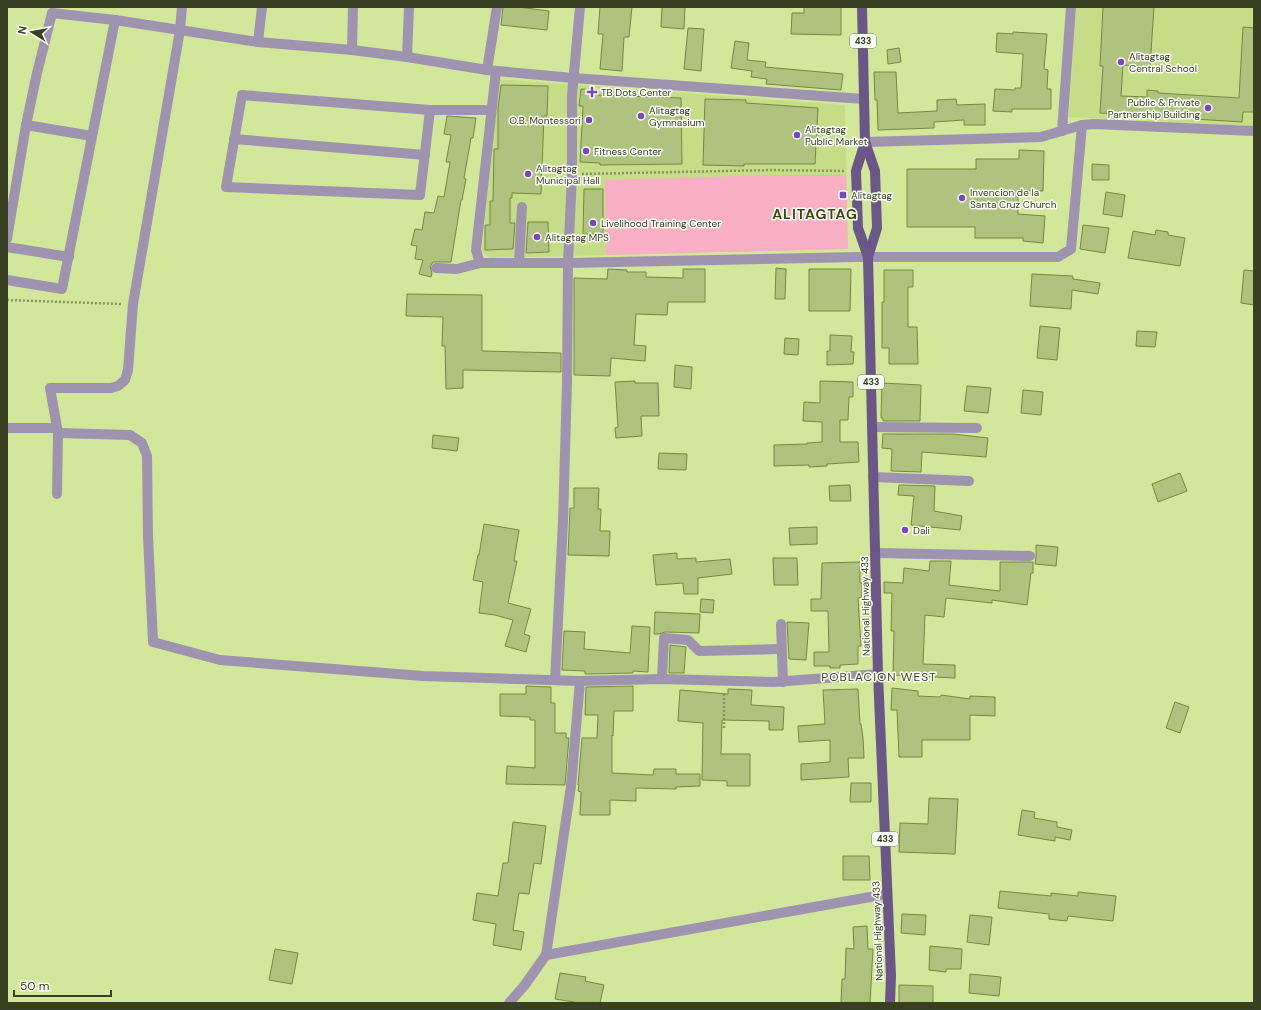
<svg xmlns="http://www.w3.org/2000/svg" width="1261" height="1010" viewBox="0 0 1261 1010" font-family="'DM Sans',sans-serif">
<rect width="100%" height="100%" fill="#d2e79a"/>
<g fill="#c6dd87">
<path d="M1076 7H1254V126L1069 117Z"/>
<path d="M498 79 845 105 848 249 490 258 482 252Z"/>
</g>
<path fill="#f8aec3" d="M770 175H846L848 249 606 255 605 180Z"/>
<g fill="#b0c37e" stroke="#76883d">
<path d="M503 7H518L549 11 547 30 501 25Z"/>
<path d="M600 7H632L629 37H624L622 71 600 69 603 34H598Z"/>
<path d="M662 7H685L684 29 661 27Z"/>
<path d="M804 7H841V35L791 34 792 13H804Z"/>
<path d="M1103 7H1154L1150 67 1123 65 1121 96 1147 97V90L1158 91V93L1239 98 1243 27 1254 28V112H1243L1242 122 1100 113 1103 66H1100Z"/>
<path d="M688 28 704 29 701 71 684 69Z"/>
<path d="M1013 32 1047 34 1044 69 1048 70 1047 89H1051V109H1012V112L993 111 995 89 1015 90V88H1021L1023 54 996 52 997 33 1013 34Z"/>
<path d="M735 41 749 43 747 60 766 62 765 67 843 74 841 90 766 84 767 79 751 77 752 71 731 68Z"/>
<path d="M899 48 901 62 888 64 887 50Z"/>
<path d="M874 72H896L898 113 937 111V100L956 99 957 105 985 104V125H964V120L934 122V128L878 130 877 100H875Z"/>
<path d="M501 85 548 86 547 116H544L541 194 512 193V198H510V223H515L513 249 485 250V225H490V201H493L494 149H498V108Z"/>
<path d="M581 89 598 90V95L681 98 682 164 600 165V163L580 162 583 106H579Z"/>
<path d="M705 99 746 100V103L818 108 815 164H744V166L703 165Z"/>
<path d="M447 116 476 118 473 138H471L464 178 466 179 462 200H461L451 262H433L430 267 432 273 431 277 419 274 423 260 415 259 417 246 411 245 415 229 422 230 425 212 434 213 438 196 444 197 450 162H446L451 135 444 134Z"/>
<path d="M1019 150 1044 151 1043 191 1018 190V214L1045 216 1043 243 1023 241V238H975V227H907V169H976V159H1019Z"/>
<path d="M1092 164 1109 165V180H1092Z"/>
<path d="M584 189H603V234H583Z"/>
<path d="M1106 192 1125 195 1122 217 1103 214Z"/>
<path d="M528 222H548L549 252 526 253Z"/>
<path d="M1083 225 1109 228 1105 253 1080 249Z"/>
<path d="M1156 230 1168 232V235L1185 238 1180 266 1128 258 1133 231 1155 235Z"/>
<path d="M776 268 786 269 785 299H775Z"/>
<path d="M608 269 627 270V272H646V277L683 278V269H705V302H668L667 315 636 314 634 345 646 346 645 361 611 358 610 376 574 375V278L607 279Z"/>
<path d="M809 269H851L850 311H809Z"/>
<path d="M884 270H913V287H908V327H917L918 364H889V348H882V302H884Z"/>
<path d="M1244 270 1254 271V305L1241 303Z"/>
<path d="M1032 274 1073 276V279L1100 283 1098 294 1072 290 1071 309 1030 306Z"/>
<path d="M407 294 482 295V351L561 353V372L463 370V388L446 389 445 346H442L443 317 406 316Z"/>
<path d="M1040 326 1060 328 1057 360 1037 358Z"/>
<path d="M1137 331 1157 332 1155 347 1136 346Z"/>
<path d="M830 335 852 336 851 352H854L853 364 827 365V351H830Z"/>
<path d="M785 338 799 339 798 355 784 354Z"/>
<path d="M675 365 692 367 691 389 674 387Z"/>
<path d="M635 381V383H658L659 416H641L642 436 616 438 615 428 618 427 615 382Z"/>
<path d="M820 381 853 382V397H849L848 420H840V442H858L859 462 827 464V466L809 467V465L774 466V445L807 444V443L822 442V422L803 421 804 402 820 403Z"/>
<path d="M882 383 921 385 920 421H883V418H881Z"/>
<path d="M967 386 991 388 988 413 964 411Z"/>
<path d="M1023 390 1043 392 1041 415 1021 413Z"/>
<path d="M883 434H953L988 438 986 457 922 452 921 472 891 471 892 449 882 448Z"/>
<path d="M433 435 459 438 457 451 432 448Z"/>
<path d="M659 453 687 454 686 470 658 469Z"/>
<path d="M1180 473 1187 491 1158 502 1152 484Z"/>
<path d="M850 485 851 501H830L829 486Z"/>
<path d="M899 485 935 486 934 511 962 516 960 530 911 525 914 496 898 495Z"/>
<path d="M574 488H599L598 509H601L600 531H610L609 556 568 555 570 508H574Z"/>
<path d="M484 524 519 530 514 561H517L508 603 531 609 524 634 530 636 526 652 505 646 513 620 495 615 479 613 483 582 473 580 478 555H479Z"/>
<path d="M817 527V544L790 545 789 528Z"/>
<path d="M1036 545 1058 547 1056 566 1035 564 1036 557Z"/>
<path d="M677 553V559L696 558V562L730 559 732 574 698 578V594H684L683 583 656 585 653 555Z"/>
<path d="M773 558H797L798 585H774Z"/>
<path d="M930 561H951L949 585 1000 591V562H1033V573H1031L1027 605 992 600V603L946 598 944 617 925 615 923 664 955 665V678L893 675 894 631H891L892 593H884V582L903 583 904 568 929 571Z"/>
<path d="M860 562V583H862V597L858 598 861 646H858V664L840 665V668H830V666H814V652H829L828 611H811V599H821L822 563Z"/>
<path d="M701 599 714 600 713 613 700 612Z"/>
<path d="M655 612 700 614 699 633 665 632 659 634H654Z"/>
<path d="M787 622 809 623 806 660 789 659Z"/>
<path d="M632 626 650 627 648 672 633 671V673L585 674V671L562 670 564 631 585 632 584 649 630 653Z"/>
<path d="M670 645 686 647 684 673H669Z"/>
<path d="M526 686 551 687V703H555V733H566V738H569L565 785 506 784 507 766 535 768V720H530V717L500 716V694H526Z"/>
<path d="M633 686V711H614L613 736 612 735V773L653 775 654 769H676V774H700V786L676 787V789L636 788V801L610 800V815H580L581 792 578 791 579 785H578L582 738H597L598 715H585L586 687Z"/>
<path d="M892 688 918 691V696L940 697 941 695 970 699V696L995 697V716L970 715V740H922V757H899L897 710H891Z"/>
<path d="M728 689 752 690 751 705 784 707 783 730H769V721L722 720 721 754H750V786H727V781L702 780 703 723 678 721 680 690 728 694Z"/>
<path d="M858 689 860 724H861L863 738 864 758H848L849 777 801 780V764L830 762V740L799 742 798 726 825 724 823 690Z"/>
<path d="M1175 702 1189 707 1180 733 1166 728Z"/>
<path d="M851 783H871V802H850Z"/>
<path d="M929 798 958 799 955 854 899 852 900 823 928 824Z"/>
<path d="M1022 810 1035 812 1034 818 1057 822V827L1072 830 1070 840 1055 837V841L1018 835Z"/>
<path d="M513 822 546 826 541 864 534 863 529 894 519 893 513 930 524 932 521 950 493 945 496 924 473 920 477 893 498 896 503 863H508Z"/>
<path d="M843 856H869L870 880H843Z"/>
<path d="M1000 891 1051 896V893L1078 896V892L1116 896 1113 921 1068 916 1067 921 1049 919V914L998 908Z"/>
<path d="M902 914 926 915 925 935 901 933Z"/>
<path d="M970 915 992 917 989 945 967 942Z"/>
<path d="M867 926 868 949H873L870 1003H841L842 979H845L846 948 854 949 853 927Z"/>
<path d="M930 946 962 949 961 969H946V972L929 970Z"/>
<path d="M275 949 298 953 292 984 269 980Z"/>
<path d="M560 973 586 977 585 981 604 985 600 1003H580L555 999Z"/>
<path d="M970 974 1001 977 999 996 969 993Z"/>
<path d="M899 985 933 986V1003H899Z"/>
</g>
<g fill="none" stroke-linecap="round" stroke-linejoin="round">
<g stroke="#86955f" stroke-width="2.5" stroke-dasharray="2 2" stroke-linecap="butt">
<path d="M582 174 771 170 845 171"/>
<path d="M7 300 122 304"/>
<path d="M724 728V692"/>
</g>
<g stroke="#9e94b0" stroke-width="10">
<path d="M258 42 262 7"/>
<path d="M352 50 353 7"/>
<path d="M407 57 409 7"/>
<path d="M487 70 497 7"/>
<path d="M430 110 420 195 226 187 242 95 430 110H491"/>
<path d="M26 125 92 136"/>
<path d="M1062 131 1071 7"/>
<path d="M234 139 425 155"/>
<path d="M865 142 1041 137 1082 125 1094 124 1254 131"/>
<path d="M7 239 26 125 37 73 52 13 115 20 258 42 352 50 407 57 487 70 573 78 864 99"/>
<path d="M7 247 69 257"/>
<path d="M519 262 522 207"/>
<path d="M480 263 476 250 496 71"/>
<path d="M436 268 457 269 480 263H568L858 257H1058L1071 249 1082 125"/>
<path d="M7 280 62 289 115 20"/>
<path d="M872 427 977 428"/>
<path d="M7 428H57"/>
<path d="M58 433 130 435 142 443 147 456 148 536 153 642 220 660 423 676 580 681 662 679 774 682 878 674"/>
<path d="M873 477 969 481"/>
<path d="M57 494 58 433 50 388H111L118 386 125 380 128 370 133 304 180 30 182 7"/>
<path d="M876 553 1030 556"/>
<path d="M781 624 783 682"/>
<path d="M662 679 664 638 688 640 699 651 781 649"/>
<path d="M555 680 563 522 567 383 568 263 572 174V95L580 7"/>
<path d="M546 955 887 894"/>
<path d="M509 1003 524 986 546 955 571 786 580 681"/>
</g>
<g stroke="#6a5788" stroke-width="10">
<path d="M862 7 865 142 875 171 877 228 868 257"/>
<path d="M865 142 856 171 858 228 868 257 878 674 891 976 890 1003"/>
</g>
</g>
<g fill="#7b45bc" stroke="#fcfff7" stroke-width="1.5">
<circle cx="1121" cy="62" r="4"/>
<path d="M590 86h4v4h4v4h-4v4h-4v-4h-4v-4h4z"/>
<circle cx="1208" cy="108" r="4"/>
<circle cx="641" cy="116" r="4"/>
<circle cx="589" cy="120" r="4"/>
<circle cx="797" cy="135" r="4"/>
<circle cx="586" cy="151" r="4"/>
<circle cx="528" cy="174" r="4"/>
<rect x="839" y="191" width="8" height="8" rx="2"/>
<circle cx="962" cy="198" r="4"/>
<circle cx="593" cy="223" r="4"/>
<circle cx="537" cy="237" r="4"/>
<circle cx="905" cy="530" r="4"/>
</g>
<g text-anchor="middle" stroke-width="3" stroke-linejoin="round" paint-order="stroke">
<g fill="#fcfff7" stroke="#737961" stroke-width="1">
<rect x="850" y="34" width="26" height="14" rx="3"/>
<rect x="858" y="375" width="26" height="14" rx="3"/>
<rect x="872" y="832" width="26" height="14" rx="3"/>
</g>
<g font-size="9" font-weight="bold" fill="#384021">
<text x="863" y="44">433</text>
<text x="871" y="385">433</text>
<text x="885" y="842">433</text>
</g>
<g font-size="10" fill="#384021" stroke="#fcfff7" text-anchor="start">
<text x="1129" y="60">Alitagtag<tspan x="1129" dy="12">Central School</tspan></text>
<text x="601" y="96">TB Dots Center</text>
<text x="1200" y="106" text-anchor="end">Public &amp; Private<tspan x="1200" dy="12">Partnership Building</tspan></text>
<text x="649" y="114">Alitagtag<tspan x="649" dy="12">Gymnasium</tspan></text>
<text x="581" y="124" text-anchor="end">O.B. Montessori</text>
<text x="805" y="133">Alitagtag<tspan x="805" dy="12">Public Market</tspan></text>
<text x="594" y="155">Fitness Center</text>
<text x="536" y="172">Alitagtag<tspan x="536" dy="12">Municipal Hall</tspan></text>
<text x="970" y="196">Invencion de la<tspan x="970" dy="12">Santa Cruz Church</tspan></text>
<text x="851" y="199">Alitagtag</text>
<text x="601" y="227">Livelihood Training Center</text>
<text x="545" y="241">Alitagtag MPS</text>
<text x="913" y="534">Dali</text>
</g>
<g font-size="10" fill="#384021" stroke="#fcfff7">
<text transform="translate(865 606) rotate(-91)" y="4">National Highway 433</text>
<text transform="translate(877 931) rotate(-92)" y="4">National Highway 433</text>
</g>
<g font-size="12" letter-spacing="1" fill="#3c480c" stroke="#fcfff7">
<text x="879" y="681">POBLACION WEST</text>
</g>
<g font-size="14" font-weight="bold" letter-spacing="1" fill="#3c480c" stroke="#fcfff7">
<text x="815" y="219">ALITAGTAG</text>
</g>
</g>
<rect width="1261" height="1010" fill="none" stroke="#384021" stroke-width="16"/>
<g transform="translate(32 32) rotate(281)" stroke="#fcfff7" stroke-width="3" paint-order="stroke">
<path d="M0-3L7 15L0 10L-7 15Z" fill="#384021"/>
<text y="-6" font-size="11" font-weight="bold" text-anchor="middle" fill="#384021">N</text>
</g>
<path d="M14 990v6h97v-6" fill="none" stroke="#384021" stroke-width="2"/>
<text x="20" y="990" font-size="12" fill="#384021" stroke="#fcfff7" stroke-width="3" paint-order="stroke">50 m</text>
</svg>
